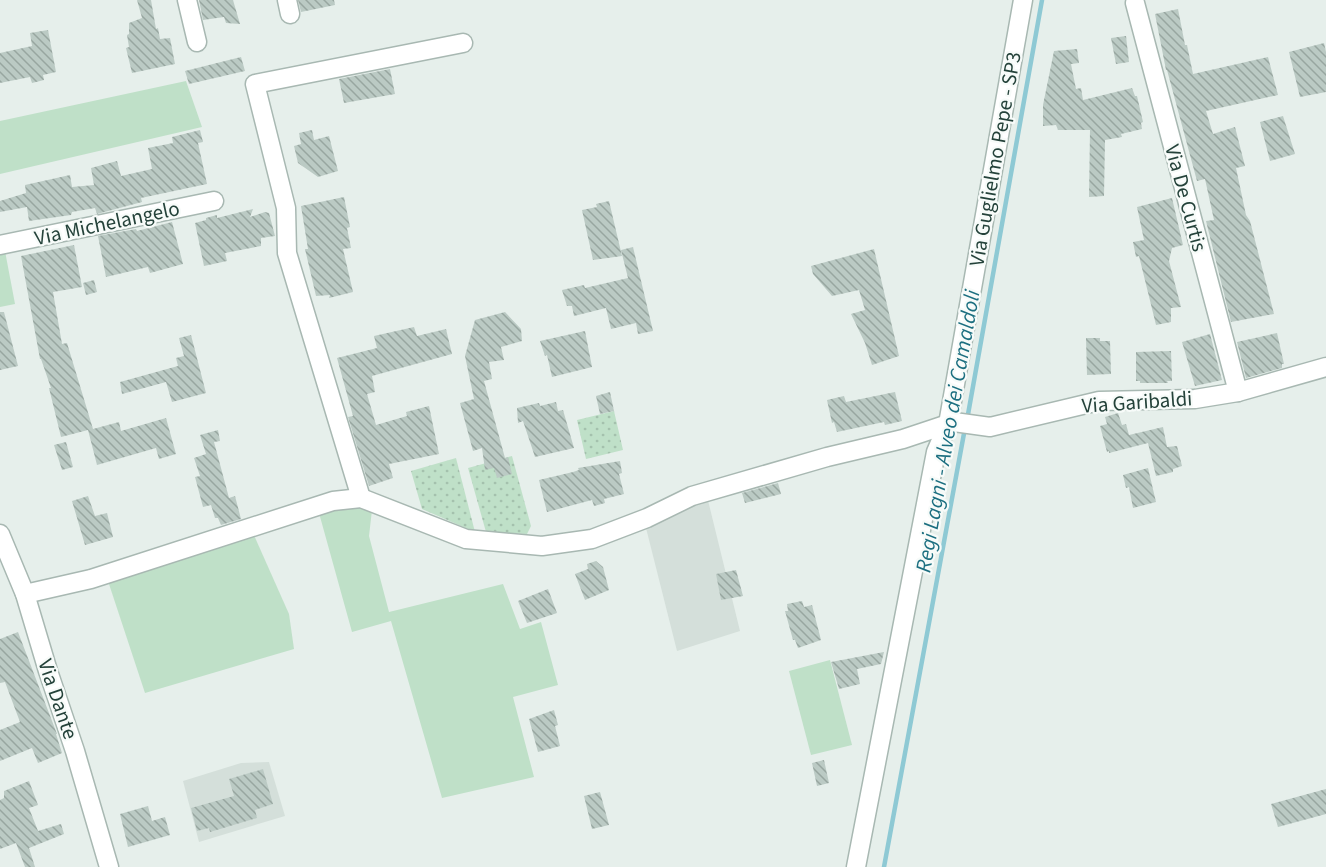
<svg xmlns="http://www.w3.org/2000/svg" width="1326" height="867" viewBox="0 0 1326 867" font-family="'Source Sans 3',sans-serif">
<defs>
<pattern id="garden-dots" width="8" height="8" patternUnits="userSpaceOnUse" patternTransform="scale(1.5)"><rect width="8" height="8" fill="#bfe0c8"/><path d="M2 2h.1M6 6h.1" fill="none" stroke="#a4c1ad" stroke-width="1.8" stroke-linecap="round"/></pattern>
<pattern id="building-back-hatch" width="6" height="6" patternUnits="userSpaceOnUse" patternTransform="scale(1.5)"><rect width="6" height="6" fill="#bbcac4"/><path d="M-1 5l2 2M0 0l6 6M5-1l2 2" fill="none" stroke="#98a6a0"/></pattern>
</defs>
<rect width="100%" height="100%" fill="#e6efeb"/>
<g fill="#d4dfda">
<path d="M704 484 740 631 677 651 646 528 652 524 646 507Z"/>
<path d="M269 762 285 816 199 842 183 781 241 763Z"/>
</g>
<g fill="#bfe0c8">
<path d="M186 81 202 127 0 174V121Z"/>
<path d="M5 251 15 304 0 307V252Z"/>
<path d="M354 505 372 510 369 536 389 612 503 584 520 629 541 622 558 685 513 697 534 777 442 798 391 621 352 632 319 513Z"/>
<path d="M253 533 289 614 294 649 145 693 108 581Z"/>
<path d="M830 660 852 745 811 755 789 671Z"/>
</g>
<g fill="url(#garden-dots)">
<path d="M614 411 623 450 586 459 577 420Z"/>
<path d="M512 456 531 526 527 534 486 532 468 468Z"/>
<path d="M456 458 475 532 422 509 411 471Z"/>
</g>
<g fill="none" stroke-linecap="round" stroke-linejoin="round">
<g stroke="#8ec9d4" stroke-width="4.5">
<path d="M967 420 1042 0"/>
<path d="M884 867 965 428"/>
</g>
</g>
<g fill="url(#building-back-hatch)">
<path d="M137 0H151L156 29 158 28 160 39 170 38 175 64 132 73 126 48 129 47 127 35 129 34V23L142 18Z"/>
<path d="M199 0H233L240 24 226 23 224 17 203 20Z"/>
<path d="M298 0H334L335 5 301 12Z"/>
<path d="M1178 9 1185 45H1187L1193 74 1268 57 1278 95 1206 111 1213 134 1235 127 1245 166 1236 168 1246 215 1250 221 1274 314 1231 322 1206 221 1214 220 1205 179 1197 181 1167 70H1166L1155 14Z"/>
<path d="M48 30 56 72 43 75 44 80 32 83 30 77 0 83V53L32 46 30 33Z"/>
<path d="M1126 36 1129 62 1116 64 1111 38Z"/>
<path d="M1324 43 1326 52V92L1300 97 1289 52Z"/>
<path d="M1077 49 1079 63 1071 64 1076 89 1081 88 1083 100 1132 88 1135 96H1137L1143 122 1141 123 1142 129 1121 134 1122 137 1105 140 1104 196 1089 197 1090 130H1058L1056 125 1043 126V105L1054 51Z"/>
<path d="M241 57 245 71 189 84 185 71Z"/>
<path d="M390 69 395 94 344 103 339 79Z"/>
<path d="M1283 116 1295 154 1270 161 1260 122Z"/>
<path d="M200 130 203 142 198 143 207 184 141 198 142 202 97 214 95 208 72 212 71 215 29 221 27 207 0 212V201L26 193 25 185 70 175 72 187 94 185 91 168 117 161 121 176 152 169 148 148 173 143 172 137Z"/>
<path d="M312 130 314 140 329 136 338 171 318 177 298 163 294 146 301 144 299 133Z"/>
<path d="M344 197 350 227 347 228 351 248 343 249 353 292 329 298 330 295 316 296 305 249H308L301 206Z"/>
<path d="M1172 198 1183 245 1172 248 1169 261 1181 307 1171 308V322L1156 325 1139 256 1136 257 1133 242 1144 240 1137 207Z"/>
<path d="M609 201 622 256 593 260 582 210 597 207 596 204Z"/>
<path d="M253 209 250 217 265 212 269 213 275 236 261 238V246L225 253 227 261 204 266 195 223 206 220V218L217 215V218Z"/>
<path d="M172 222 183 264 150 273 148 267 106 277 98 236 136 229 137 231Z"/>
<path d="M74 245 82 287 53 292 62 344 67 343 93 429 119 422 121 431 166 418 176 454 159 459 156 448 97 465 88 430 61 437 49 388H51L41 359H40L21 256Z"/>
<path d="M633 247 653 331 638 334 636 323 611 329 606 308 574 316 572 306H567L562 290 584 285 585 288 628 278 621 250Z"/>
<path d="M874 249 899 356 872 365 865 343 851 314 865 310 859 290 832 296 813 274 811 266Z"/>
<path d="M94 280 97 292 86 295 83 283Z"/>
<path d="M0 312H4L18 366 0 370Z"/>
<path d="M505 312 521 329 522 341 501 347 504 360 489 362 492 379 484 381 505 458 508 457 512 474 497 478 494 468 485 470 482 448 473 451 460 403 474 399 465 356 475 320Z"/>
<path d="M414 327 417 336 446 329 452 354 372 376 375 392 367 394 376 425 407 416 406 412 429 406 439 454 389 464 393 478 369 486 348 417 353 416 337 358 377 348 374 336Z"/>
<path d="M585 331 592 367 552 377 547 355 545 356 540 341Z"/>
<path d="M1277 333 1284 364H1282V368L1246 378 1237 342Z"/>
<path d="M1210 334 1222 380 1195 386 1182 342Z"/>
<path d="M191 335 206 393 172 402 166 382 122 394 120 382 178 366 176 358 184 356 179 338Z"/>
<path d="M1086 338H1100V341H1110L1111 374 1087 375Z"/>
<path d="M1171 351 1172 381H1167L1168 383H1140V381H1136V352Z"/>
<path d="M610 392 614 411 600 414 596 396Z"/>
<path d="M895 392 902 421 885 425 884 422 837 432 834 422 832 423 827 400 844 396 846 402Z"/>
<path d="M556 402 558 411 563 410 574 448 535 457 523 421 518 423 517 408 539 403 540 406Z"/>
<path d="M1118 413 1122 425 1126 424 1129 435 1163 427 1167 447 1177 446 1182 466 1173 469V472L1156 476 1148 443 1109 453V451L1107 452 1100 426 1107 424 1105 417Z"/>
<path d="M218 430 220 441 214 442 221 468 229 498 235 496 241 519 221 525 218 518H215L211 505 203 507 195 477 200 476 194 458 206 454 200 435Z"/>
<path d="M66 442 73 467 62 470 54 445Z"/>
<path d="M620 461 622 473 619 474 624 494 604 499 605 503 594 506 592 500 547 512 539 480 573 472 579 470 578 468Z"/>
<path d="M1148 468 1156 502 1133 508 1129 487 1126 488 1123 475Z"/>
<path d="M778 483 781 494 745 503 742 493Z"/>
<path d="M88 496 95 516 107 513 113 537 85 545 72 501Z"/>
<path d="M596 561 603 567 609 590 585 600 575 574 588 569 587 564Z"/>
<path d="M736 570 743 596 721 600 716 574Z"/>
<path d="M548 589 557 613 527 623 518 601Z"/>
<path d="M802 601 804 607 812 605 821 640 798 648 795 640H793L785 611H788L787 604Z"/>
<path d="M18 632 57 734H56L62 753 38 763 32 748 0 761V730L20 722 5 682 0 683V639Z"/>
<path d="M884 652 881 664 857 669 860 684 839 689 831 662Z"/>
<path d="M554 710 558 725 555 726 560 746 538 752 529 719Z"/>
<path d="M824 760 829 783 817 786 812 763Z"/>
<path d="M263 769 273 804 255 810 257 818 210 832 209 828 197 831 191 808 234 796 229 779Z"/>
<path d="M29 781 38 805 29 808 38 831 61 824 64 834 29 848 35 867H25L16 843 0 849V800L4 798V791Z"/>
<path d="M1326 789V814L1278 827 1271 804Z"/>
<path d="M600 792 609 825 592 829 584 796Z"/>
<path d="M148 806 152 821 165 817 170 835 128 847 120 814Z"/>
</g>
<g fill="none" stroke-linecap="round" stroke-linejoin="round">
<defs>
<g id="minor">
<path d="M187 0 197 42"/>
<path d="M287 0 290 14"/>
<path d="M1135 3 1238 392"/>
<path d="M0 245 214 201"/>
<path d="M361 498 287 253 286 208 255 84 463 43"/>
<path d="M0 534 25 594 48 671 75 751 109 867"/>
<path d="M25 594 91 579 333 501 361 498 466 539 542 546 592 539 647 518 692 496 827 457 903 439 954 422 990 427 1099 401 1195 399 1238 392 1326 367"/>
<path d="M856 867 936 452 948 424 1023 0"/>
</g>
</defs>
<use href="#minor" stroke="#a8b8b2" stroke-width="21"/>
<use href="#minor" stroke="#fff" stroke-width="18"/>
</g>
<g text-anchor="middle" stroke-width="4.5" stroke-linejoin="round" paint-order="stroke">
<g font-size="21" fill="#24423a" stroke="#f7fbf9">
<text transform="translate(995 159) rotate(-80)" y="7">Via Guglielmo Pepe - SP3</text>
<text transform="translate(1186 198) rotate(75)" y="7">Via De Curtis</text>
<text transform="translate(107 223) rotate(-12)" y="7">Via Michelangelo</text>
<text transform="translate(1137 402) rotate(-4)" y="7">Via Garibaldi</text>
<text transform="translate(58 699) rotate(71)" y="7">Via Dante</text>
</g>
<g font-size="22" font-style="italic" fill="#1c6f80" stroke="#f7fbf9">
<text transform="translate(947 431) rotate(-80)" y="8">Regi Lagni - Alveo dei Camaldoli</text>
</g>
</g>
</svg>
